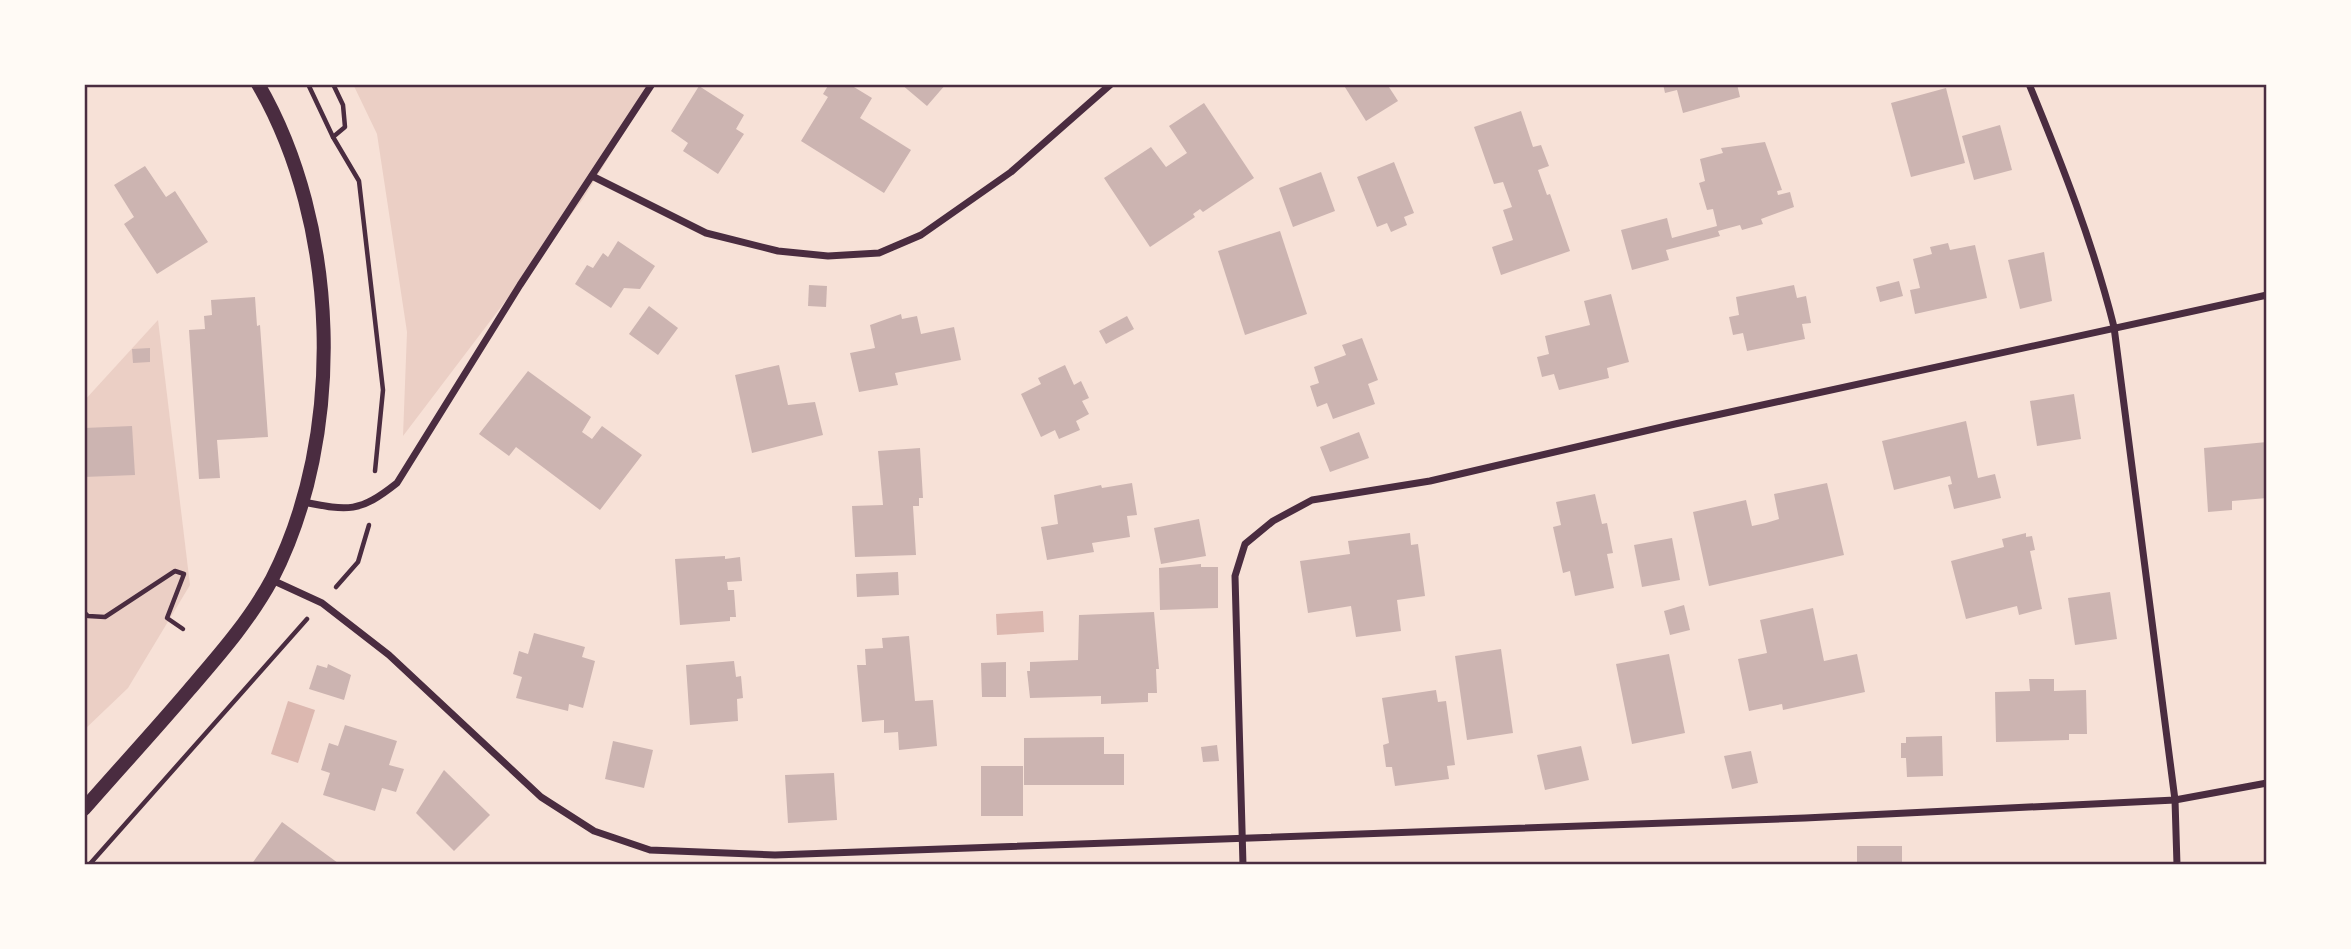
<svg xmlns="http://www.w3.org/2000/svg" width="2351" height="949" viewBox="0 0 2351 949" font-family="Inter,sans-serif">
<rect width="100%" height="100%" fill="#f7e1d7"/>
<g fill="#ebcfc5">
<path d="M353 84H654L583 199 403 436 407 332 377 134Z"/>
<path d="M158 320 190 585 128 688 84 730V401Z"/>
</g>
<g fill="#dcb8b0">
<path d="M1043 611 1044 632 997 635 996 614Z"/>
<path d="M288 701 315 710 298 763 271 754Z"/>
</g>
<g fill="#ccb4b1">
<path d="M829 84H849L872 98 860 118 911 150 884 193 801 141 828 97 823 94Z"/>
<path d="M901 84H946L927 106Z"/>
<path d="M1343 84H1387L1398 101 1366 121Z"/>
<path d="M1663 84H1737L1740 97 1683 113 1677 90 1665 93Z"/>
<path d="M699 86 744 115 736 129 744 134 718 174 683 151 688 143 671 131Z"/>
<path d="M1946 88 1965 163 1911 177 1891 103Z"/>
<path d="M1204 103 1254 178 1203 212 1200 209 1193 214 1195 217 1150 247 1104 178 1151 147 1166 167 1187 153 1169 126Z"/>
<path d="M1521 111 1533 147 1541 145 1549 166 1538 170 1547 195 1550 194 1570 251 1501 275 1492 247 1513 240 1503 210 1512 207 1503 182 1494 184 1474 127Z"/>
<path d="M2000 125 2012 170 1974 180 1962 136Z"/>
<path d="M1765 142 1782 190 1777 191 1778 195 1790 192 1794 207 1761 219 1763 224 1742 230 1740 225 1718 231 1720 236 1666 250 1669 260 1632 270 1621 230 1667 218 1672 238 1717 226 1713 209 1707 210 1699 183 1705 181 1700 159 1723 153 1721 148Z"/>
<path d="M1394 162 1414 213 1404 217 1407 225 1391 232 1387 223 1377 227 1357 177Z"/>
<path d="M145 166 166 197 175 191 208 242 157 274 124 224 134 217 114 185Z"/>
<path d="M1321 172 1335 211 1293 227 1279 188Z"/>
<path d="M1280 231 1307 314 1245 335 1218 251Z"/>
<path d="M618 241 655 266 640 289 624 288 611 308 575 284 587 265 593 268 603 253 608 257Z"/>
<path d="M1948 243 1950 250 1975 245 1987 298 1915 314 1910 290 1920 288 1913 259 1932 254 1930 247Z"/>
<path d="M2044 252 2052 301 2020 309 2008 260Z"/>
<path d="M1899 281 1903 296 1880 302 1876 287Z"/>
<path d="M809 285 827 286 826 307 808 306Z"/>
<path d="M1794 285 1797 298 1806 296 1811 323 1802 324 1805 339 1747 351 1743 333 1733 335 1729 317 1739 315 1736 297Z"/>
<path d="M1611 294 1629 362 1607 368 1609 378 1559 390 1554 374 1542 377 1537 357 1549 354 1545 336 1590 325 1584 301Z"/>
<path d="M255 297 257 326 260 325 268 437 217 440 220 478 199 479 189 330 205 329 204 316 212 315 211 300Z"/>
<path d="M649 306 678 328 658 355 629 334Z"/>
<path d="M901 314 902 319 917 316 921 334 954 327 961 360 895 373 898 385 859 392 850 353 875 348 870 325Z"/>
<path d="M1127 316 1134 329 1106 344 1099 331Z"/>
<path d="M1362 338 1378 380 1368 384 1375 404 1333 419 1327 403 1317 407 1310 386 1319 383 1314 367 1346 355 1342 345Z"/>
<path d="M150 348V362L133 363 132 349Z"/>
<path d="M779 365 788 405 815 402 823 435 752 453 735 375Z"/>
<path d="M1065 365 1074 385 1081 381 1089 398 1082 401 1089 414 1076 421 1080 430 1059 439 1055 430 1041 437 1021 394 1041 384 1038 378Z"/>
<path d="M528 371 591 417 582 432 592 439 602 426 642 455 600 510 516 447 509 456 479 434Z"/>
<path d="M2074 394 2081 439 2037 446 2030 401Z"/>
<path d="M1966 421 1978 478 1995 474 2001 498 1954 509 1948 485 1952 484 1950 476 1894 490 1882 441Z"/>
<path d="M132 426 135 475 84 477V428Z"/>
<path d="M1359 432 1369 458 1330 472 1320 447Z"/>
<path d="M2267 442V498L2232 501V510L2208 512 2204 448Z"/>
<path d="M920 448 923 498H919V506H913L916 555 855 557 852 506 883 505 878 451Z"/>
<path d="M1132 483 1137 515 1127 516 1130 537 1092 543 1094 552 1047 560 1041 527 1058 524 1054 495 1101 485 1102 488Z"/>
<path d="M1827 483 1844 555 1709 586 1693 512 1746 500 1752 526 1766 523 1779 519 1774 494Z"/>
<path d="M1595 494 1602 524 1607 523 1613 553 1607 554 1614 588 1575 596 1570 571 1563 573 1553 527 1561 525 1556 502Z"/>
<path d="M1199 519 1206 556 1161 564 1154 528Z"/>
<path d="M1410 533 1411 545 1418 544 1425 596 1397 600 1401 631 1356 637 1351 606 1308 613 1300 561 1350 554 1348 541Z"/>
<path d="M2026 533V537L2032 536 2035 550 2030 551 2042 609 2019 615 2017 606 1966 619 1951 561 2004 547 2002 539Z"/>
<path d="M1672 538 1680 580 1642 587 1634 545Z"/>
<path d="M725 556V559L740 557 742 581 727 582 728 590H734L736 617H730V621L680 625 675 559Z"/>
<path d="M1201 564V567H1218V608L1160 610 1159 568Z"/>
<path d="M898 572 899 595 857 597 856 574Z"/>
<path d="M2110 592 2117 639 2075 645 2068 598Z"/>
<path d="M1684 605 1690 630 1670 635 1664 611Z"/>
<path d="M1813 608 1824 661 1857 654 1865 692 1783 710 1782 704 1749 711 1738 659 1767 653 1760 620Z"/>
<path d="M1154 612 1159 669H1156L1157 693H1148V702L1101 704V696L1030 698 1027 671H1030V662L1078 660 1079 615Z"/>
<path d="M534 633 585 647 582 657 595 661 583 708 569 704 568 711 516 698 522 677 513 674 519 651 528 654Z"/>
<path d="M909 636 915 701 933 700 937 746 899 750 898 732 884 733V720L862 722 857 665H866L865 649 883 648 882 638Z"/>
<path d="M1501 649 1513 733 1467 740 1455 656Z"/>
<path d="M1669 654 1685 733 1632 744 1616 664Z"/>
<path d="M734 661 736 677 741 676 743 698 737 699 738 721 690 725 686 665Z"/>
<path d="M1006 662V697H982L981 663Z"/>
<path d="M328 664 351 675 344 700 309 689 317 665 327 668Z"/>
<path d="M2029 679H2054V691L2086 690 2087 734H2069V740L1996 742 1995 692 2030 691Z"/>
<path d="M1436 690 1438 702 1446 701 1455 765 1447 766 1449 779 1395 786 1392 767H1386L1383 745 1389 743 1382 698Z"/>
<path d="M345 725 397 741 389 765 404 769 396 792 382 788 375 811 323 795 330 773 321 770 329 743 338 746Z"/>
<path d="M1942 736 1943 776 1907 777 1906 758H1901V743H1906V737Z"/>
<path d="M1104 737V754H1124V785H1024V738Z"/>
<path d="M613 741 653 750 644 788 605 779Z"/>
<path d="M1217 745 1219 761 1203 762 1201 747Z"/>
<path d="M1581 746 1589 780 1545 790 1537 755Z"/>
<path d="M1751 751 1758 783 1732 789 1724 756Z"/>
<rect x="981" y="766" width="42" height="50"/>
<path d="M444 770 490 815 454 851 416 813Z"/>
<path d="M834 773 837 820 788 823 785 775Z"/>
<path d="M282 822 338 863 336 865H251Z"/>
<rect x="1857" y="846" width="45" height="19"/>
</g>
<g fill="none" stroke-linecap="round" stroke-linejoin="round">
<g stroke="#4a2c40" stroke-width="4.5">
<path d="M308 84 333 137 359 181 383 390 375 471"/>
<path d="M333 137 345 127 343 105 333 84"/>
<path d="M336 587 358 562 369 525"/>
<path d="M84 612 88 616 105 617 175 571 184 574 167 618 183 629"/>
<path d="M89 865 307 619"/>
</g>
<g stroke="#4a2c40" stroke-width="7">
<path d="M2029 84C2062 164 2093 243 2114 327L2175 800 2177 865"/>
<path d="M592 176 706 233 778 251 828 256 879 253 921 235 1011 172 1111 84"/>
<path d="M303 502C349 511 359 513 397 483L520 285 652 84"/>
<path d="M272 580 322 603 389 655 541 797 594 831 650 850 775 855 1805 818 2175 800 2267 783"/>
<path d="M1243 865 1235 576 1245 544 1273 521 1312 500 1430 481 1675 424 2267 295"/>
</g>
<path stroke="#4a2c40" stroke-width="14" d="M84 809C119 769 155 730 189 690 219 655 250 620 272 579 346 435 340 225 258 84"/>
</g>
<rect width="2351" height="949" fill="none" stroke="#fffaf5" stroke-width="172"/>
<rect x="86" y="86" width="2179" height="777" fill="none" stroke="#4a2c40" stroke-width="2.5"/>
</svg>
